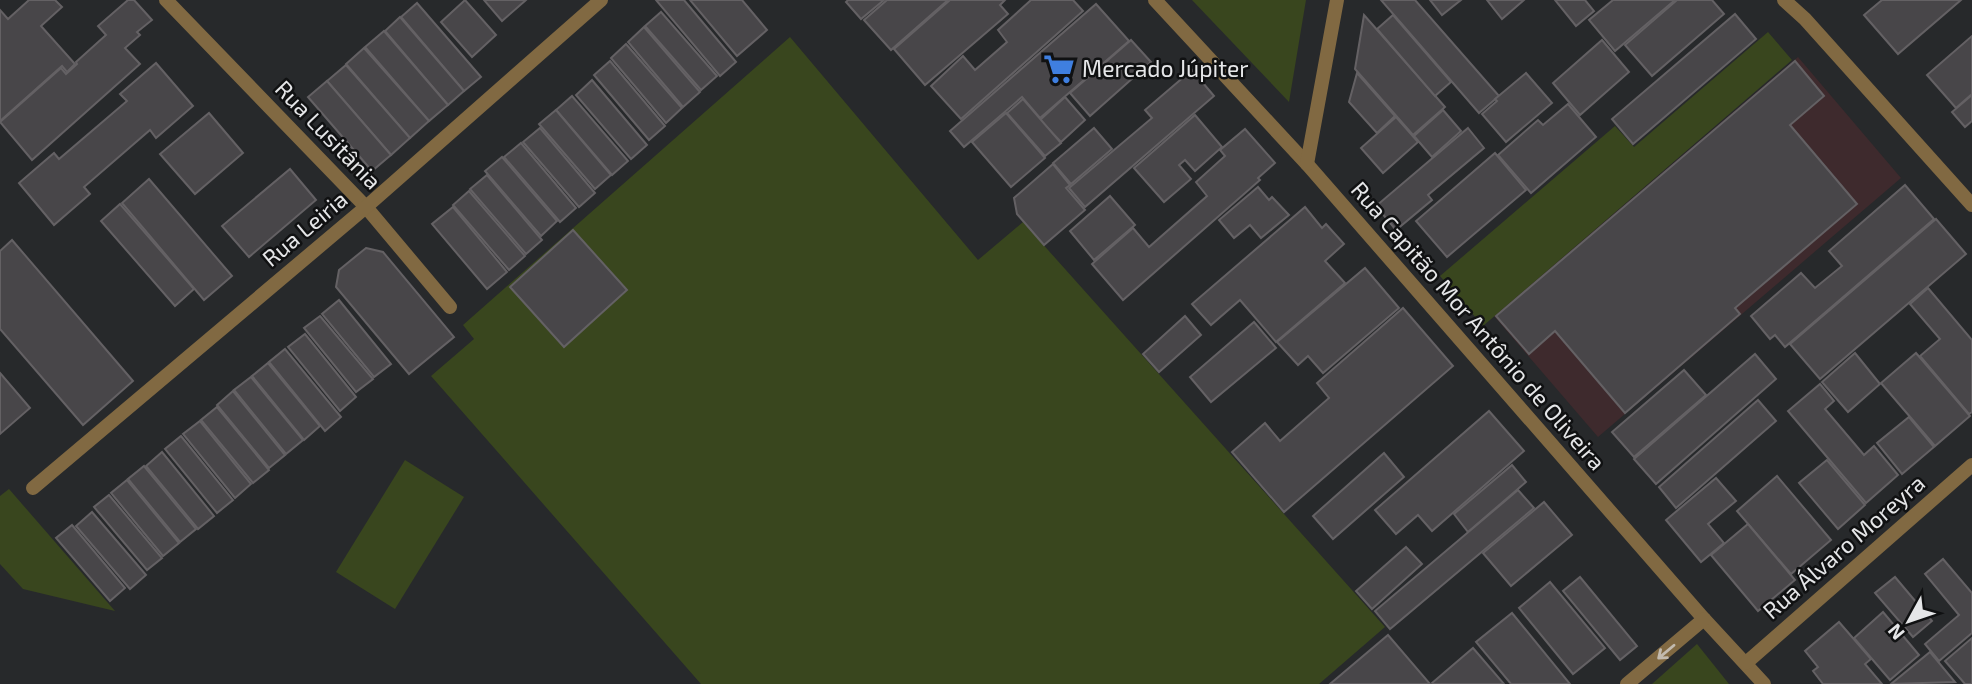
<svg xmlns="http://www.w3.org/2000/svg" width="1972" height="684" viewBox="0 0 1972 684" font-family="'Exo 2',sans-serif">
<rect width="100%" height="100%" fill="#27292b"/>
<path fill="#3e2a2d" d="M1798 57 1901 178 1598 437 1494 316Z"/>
<g fill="#39461e">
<path d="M1192 0H1306L1289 102Z"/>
<path d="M1768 32 1792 60 1483 326 1440 276 1615 126 1634 147Z"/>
<path d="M790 37 978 260 1023 222 1385 627 1319 684H701L431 376 474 339 463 325Z"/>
<path d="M405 460 464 497 395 609 336 572Z"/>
<path d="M9 489 115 611 23 589 0 564V496Z"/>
<path d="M1697 644 1729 684H1652Z"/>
</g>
<g fill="#484649" stroke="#646164" stroke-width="2">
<path d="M29 0H55L62 7 41 26 75 64 67 72 62 66 0 121V10L8 19Z"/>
<path d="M128 0H134L152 20 137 32 140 35 125 48 140 64 32 160 0 122 61 68 66 74 77 64 76 62 106 35 98 26Z"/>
<path d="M465 0 496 35 472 57 441 22Z"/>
<path d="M484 0H526L502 21Z"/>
<path d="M656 0H684L736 62 720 76Z"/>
<path d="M690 0H742L767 30 737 56Z"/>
<path d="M848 0H884L861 19 846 2Z"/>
<path d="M887 0H948L891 50 864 20Z"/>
<path d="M950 0H1005L1000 5 1008 14 925 85 894 49Z"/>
<path d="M1031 0H1073L1083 11 961 119 931 86 963 56 975 70 1007 42 998 30Z"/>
<path d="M1381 0H1415L1499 96 1479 113Z"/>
<path d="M1430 0H1461L1442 15Z"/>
<path d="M1487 0H1524L1502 19Z"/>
<path d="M1555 0H1585L1594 11 1576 26Z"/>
<path d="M1613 0H1675L1615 51 1589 20Z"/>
<path d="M1677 0H1712L1724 14 1652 76 1625 45Z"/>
<path d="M1882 0H1961L1898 54 1864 15Z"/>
<path d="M417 3 481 77 464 91 401 17Z"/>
<path d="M1096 4 1129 41 1040 118 1022 97 964 147 950 131Z"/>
<path d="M661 12 717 76 701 90 645 26Z"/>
<path d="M1735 14 1756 39 1633 144 1612 119Z"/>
<path d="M1364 15 1445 107 1413 135 1355 69Z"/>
<path d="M1393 15 1451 82 1435 96 1377 29Z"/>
<path d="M400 17 464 91 448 105 385 31Z"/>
<path d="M644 27 700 92 683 107 628 42Z"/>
<path d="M384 31 448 105 429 121 365 47Z"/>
<path d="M1972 36V94L1956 108 1927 75Z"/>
<path d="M1131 40 1151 62 1090 116 1070 93Z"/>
<path d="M1602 40 1629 72 1580 115 1553 83Z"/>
<path d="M626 44 682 108 666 123 611 58Z"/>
<path d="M364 48 429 121 410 138 346 64Z"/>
<path d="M610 61 665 126 649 140 594 75Z"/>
<path d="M1795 61 1824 96 1790 125 1857 204 1735 308 1740 314 1625 413 1555 331 1529 354 1496 316Z"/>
<path d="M156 63 193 106 156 138 150 130 84 187 90 194 54 225 19 183 54 153 59 159 127 101 120 94Z"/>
<path d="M346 65 410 138 391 155 327 81Z"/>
<path d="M1192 70 1214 96 1085 207 1069 188 1152 118 1145 110Z"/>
<path d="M1357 73 1395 116 1377 133 1349 102Z"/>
<path d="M1526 73 1552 103 1506 142 1482 114 1497 101 1495 99Z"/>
<path d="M592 80 647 145 631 159 576 95Z"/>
<path d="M327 81 391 155 372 171 308 97Z"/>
<path d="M1972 95V121L1965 127 1952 112Z"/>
<path d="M572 96 628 161 612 175 556 110Z"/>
<path d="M1065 97 1085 120 1061 142 1040 120Z"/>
<path d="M1023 99 1061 143 1045 156 1007 113Z"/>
<path d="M1568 104 1596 137 1531 193 1498 155 1538 120 1543 125Z"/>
<path d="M556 110 611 175 595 189 539 124Z"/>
<path d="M1443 110 1461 131 1432 157 1414 136Z"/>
<path d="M209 113 243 153 195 194 160 154Z"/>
<path d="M1006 113 1045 158 1011 187 972 142Z"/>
<path d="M1195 115 1222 147 1195 171 1185 160 1179 165 1191 179 1164 202 1134 168Z"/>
<path d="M1396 117 1418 142 1383 173 1361 148Z"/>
<path d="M540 128 595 193 579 207 523 142Z"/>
<path d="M1094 128 1112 149 1071 184 1053 163Z"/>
<path d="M1468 128 1484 148 1428 195 1432 200 1396 230 1376 206Z"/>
<path d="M1245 129 1275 163 1258 178 1260 180 1123 300 1092 264 1133 228 1149 247 1207 196 1196 182 1225 156 1220 150Z"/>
<path d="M521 143 576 208 560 222 504 157Z"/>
<path d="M1495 153 1526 190 1447 257 1416 221Z"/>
<path d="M502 157 557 221 541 236 485 171Z"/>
<path d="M1053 164 1070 185 1066 188 1085 210 1044 245 1017 214 1014 198Z"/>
<path d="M290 169 316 200 249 257 222 226Z"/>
<path d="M487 175 542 240 526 254 470 189Z"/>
<path d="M149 179 232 276 204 300 122 203Z"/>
<path d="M1905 185 1934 219 1785 347 1775 335 1770 339 1751 316 1801 273 1815 288 1842 266 1829 251Z"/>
<path d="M1258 187 1269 200 1272 197 1289 215 1261 238 1250 225 1234 238 1219 220Z"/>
<path d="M469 191 525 256 509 270 453 205Z"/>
<path d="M1110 196 1135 225 1094 260 1070 231Z"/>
<path d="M120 204 194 289 175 306 101 221Z"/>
<path d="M453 207 507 272 487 289 432 224Z"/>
<path d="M1305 207 1322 228 1326 224 1344 244 1325 261 1345 283 1276 342 1240 300 1211 325 1192 304Z"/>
<path d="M1936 219 1966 254 1820 379 1790 344Z"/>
<path d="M573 230 627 290 564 347 510 287Z"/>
<path d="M12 240 133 381 83 425 0 329V251Z"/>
<path d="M366 248 383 252 454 337 409 374 336 287 339 270Z"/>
<path d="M1365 268 1399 308 1323 373 1308 356 1298 365 1277 342Z"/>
<path d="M1928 288 1972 340V412L1969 414 1920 356 1940 339 1910 304Z"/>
<path d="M339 300 391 364 374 377 322 314Z"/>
<path d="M1403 308 1453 366 1284 512 1232 452 1265 423 1280 441 1329 398 1317 383Z"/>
<path d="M320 316 373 379 356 392 304 328Z"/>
<path d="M1185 316 1201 335 1159 372 1143 354Z"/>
<path d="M1254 322 1276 348 1211 402 1190 377Z"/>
<path d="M305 334 356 397 340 411 288 347Z"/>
<path d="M285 349 341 417 325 431 269 362Z"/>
<path d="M1855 353 1880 384 1848 412 1822 382Z"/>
<path d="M1916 353 1970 416 1935 446 1881 383Z"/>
<path d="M1755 354 1776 379 1656 484 1634 459Z"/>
<path d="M268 363 320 426 304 440 252 376Z"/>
<path d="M1684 370 1706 395 1634 457 1612 432Z"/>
<path d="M0 373 30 408 0 434Z"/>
<path d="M251 377 303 440 286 454 234 390Z"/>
<path d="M1820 384 1834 401 1825 409 1864 455 1874 446 1898 475 1866 503 1788 411Z"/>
<path d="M233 391 285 455 269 468 217 405Z"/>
<path d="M1758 400 1776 421 1676 508 1659 487Z"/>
<path d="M217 407 269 470 253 483 201 420Z"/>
<path d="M1489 411 1524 451 1432 531 1418 515 1396 534 1375 510Z"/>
<path d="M1909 417 1934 447 1902 474 1877 443Z"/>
<path d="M200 421 251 484 235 498 183 434Z"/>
<path d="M181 436 233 500 217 513 165 449Z"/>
<path d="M162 452 214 516 198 529 146 466Z"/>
<path d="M1384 453 1404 477 1333 539 1313 516Z"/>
<path d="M1827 460 1865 505 1838 529 1799 483Z"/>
<path d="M1512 465 1526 482 1468 532 1454 514Z"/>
<path d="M144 466 196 529 180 542 128 479Z"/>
<path d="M1777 476 1831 540 1791 574 1737 511Z"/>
<path d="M1716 478 1736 501 1708 524 1724 543 1701 562 1666 520Z"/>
<path d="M127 480 179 543 163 556 111 493Z"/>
<path d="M1518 490 1534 508 1390 629 1375 611Z"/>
<path d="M109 495 162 558 147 570 94 507Z"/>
<path d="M1544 502 1572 535 1511 586 1483 553Z"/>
<path d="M92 512 146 575 130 589 76 526Z"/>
<path d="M1748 524 1795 580 1758 611 1711 555Z"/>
<path d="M72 525 125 588 110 601 56 538Z"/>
<path d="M1406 547 1422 564 1372 609 1356 591Z"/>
<path d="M1943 559 1972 593V633L1939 661 1925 644 1959 615 1925 574Z"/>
<path d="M1580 577 1637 646 1620 660 1563 591Z"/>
<path d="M1895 577 1932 621 1913 637 1875 593Z"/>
<path d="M1550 582 1605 648 1573 674 1519 608Z"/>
<path d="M1883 612 1919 655 1890 680 1854 638Z"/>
<path d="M1512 613 1570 684H1511L1476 642Z"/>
<path d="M1839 622 1871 659 1865 664 1882 684H1823L1813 671 1818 667 1805 651Z"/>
<path d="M1388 635 1430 684H1330Z"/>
<path d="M1972 638V684H1965L1945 661Z"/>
<path d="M1473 648 1504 684H1433L1432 683Z"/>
<path d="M1930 652 1955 682 1891 684Z"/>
</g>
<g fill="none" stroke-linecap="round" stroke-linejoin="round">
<g stroke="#816942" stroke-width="14">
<path d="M166 0 366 207 450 307"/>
<path d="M1155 0 1307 164 1704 619 1764 684"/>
<path d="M1784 0 1805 19 1972 205"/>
<path d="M1307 164 1337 0"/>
<path d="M33 488 366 207 601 0"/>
<path d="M1746 663 1972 465"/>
<path d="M1627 684 1704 619"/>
</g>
</g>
<defs><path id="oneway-shaft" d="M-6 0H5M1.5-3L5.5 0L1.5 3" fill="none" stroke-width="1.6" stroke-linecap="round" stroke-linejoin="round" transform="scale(1.75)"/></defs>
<use stroke="#c2baae" href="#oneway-shaft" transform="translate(1666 652) rotate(140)"/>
<defs>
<symbol id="supermarket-bare" viewBox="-9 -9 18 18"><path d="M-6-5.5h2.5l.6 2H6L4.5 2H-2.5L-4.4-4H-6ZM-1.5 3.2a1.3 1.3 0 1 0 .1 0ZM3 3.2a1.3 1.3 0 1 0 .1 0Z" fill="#3f7fe0" stroke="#101112" stroke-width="2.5" paint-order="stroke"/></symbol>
</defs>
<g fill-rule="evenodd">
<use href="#supermarket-bare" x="1037" y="47" width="44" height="44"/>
</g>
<g text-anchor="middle" stroke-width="5" stroke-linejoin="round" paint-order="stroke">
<g font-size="23" fill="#e5e6e8" stroke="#101112" text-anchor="start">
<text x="1082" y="77">Mercado Júpiter</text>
</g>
<g font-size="23" fill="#e5e6e8" stroke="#101112">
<text transform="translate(328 135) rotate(46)" y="8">Rua Lusitânia</text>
<text transform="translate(305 229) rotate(-40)" y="8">Rua Leiria</text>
<text transform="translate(1478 326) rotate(49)" y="8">Rua Capitão Mor Antônio de Oliveira</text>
<text transform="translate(1844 547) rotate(-41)" y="8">Rua Álvaro Moreyra</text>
</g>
</g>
<g transform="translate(1909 621) rotate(230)" stroke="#101112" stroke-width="5" paint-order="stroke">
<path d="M0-5L12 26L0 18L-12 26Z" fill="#e5e6e8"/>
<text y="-10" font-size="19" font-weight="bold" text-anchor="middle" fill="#e5e6e8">N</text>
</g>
</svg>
